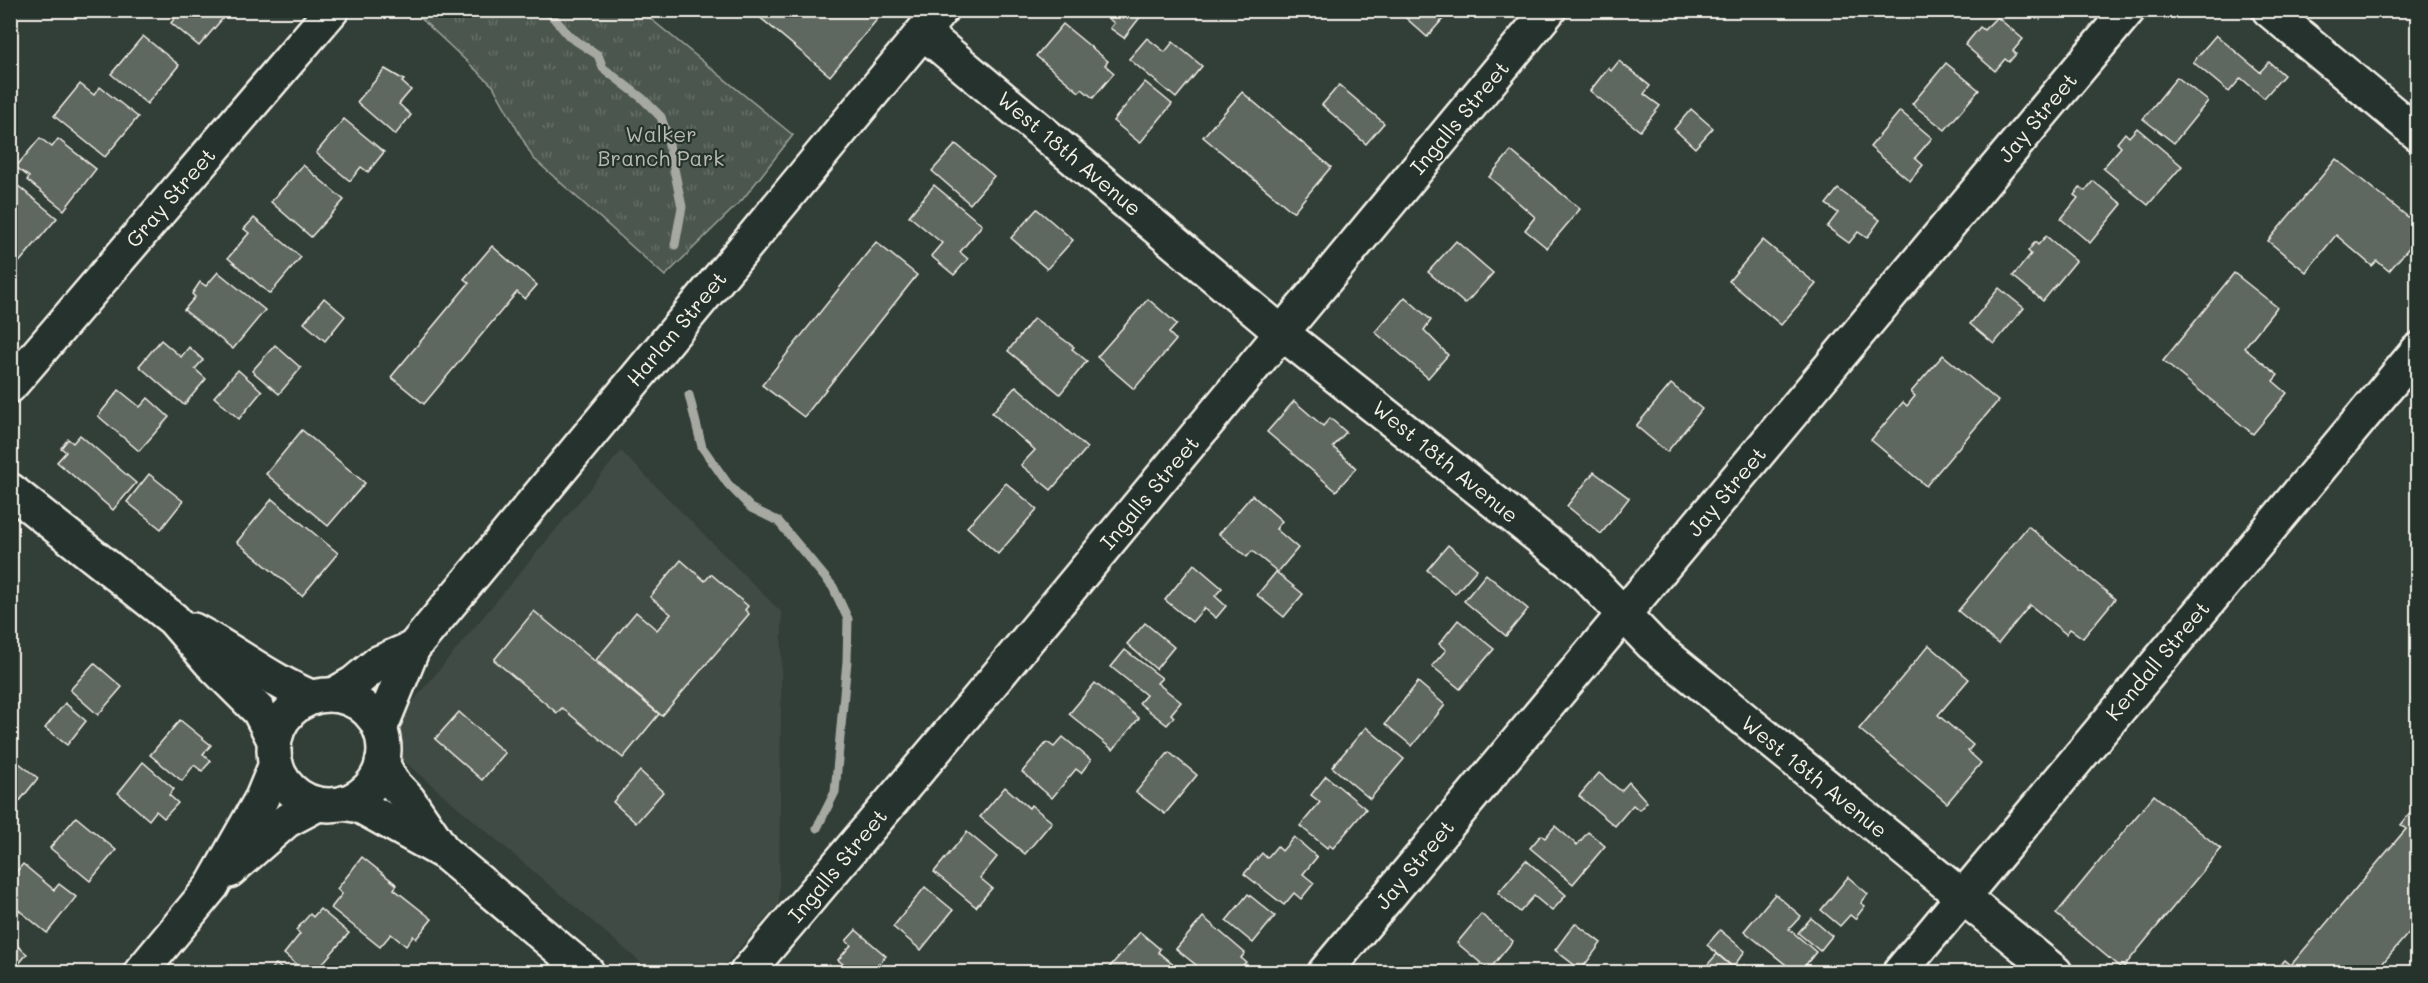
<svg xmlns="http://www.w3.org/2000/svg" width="2428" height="983" viewBox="0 0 2428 983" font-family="Mali,sans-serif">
<defs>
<pattern id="grass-tufts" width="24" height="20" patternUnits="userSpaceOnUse" patternTransform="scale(1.5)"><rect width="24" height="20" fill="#4c564f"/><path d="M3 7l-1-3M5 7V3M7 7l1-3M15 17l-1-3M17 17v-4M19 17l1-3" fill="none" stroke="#666f68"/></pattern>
</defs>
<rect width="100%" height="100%" fill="#323e38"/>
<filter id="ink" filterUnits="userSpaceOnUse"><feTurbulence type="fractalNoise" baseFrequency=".0167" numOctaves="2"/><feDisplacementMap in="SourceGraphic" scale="12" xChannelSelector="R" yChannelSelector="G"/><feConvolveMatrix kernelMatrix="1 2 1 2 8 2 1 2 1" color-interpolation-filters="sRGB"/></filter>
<g filter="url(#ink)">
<path fill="#404b44" d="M621 451 782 613 779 904 718 972H652L380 741Z"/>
<path fill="url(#grass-tufts)" stroke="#a0a49c" stroke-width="1.5" d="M413 11H641L793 135 743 199 665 276 533 158 493 86Z"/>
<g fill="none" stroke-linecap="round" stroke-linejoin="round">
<g stroke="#a6a9a1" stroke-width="9">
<path d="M547 10 570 37 598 55 603 68 642 98 661 117 667 135 682 207 675 245"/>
<path d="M689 395 702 447 728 484 751 508 778 521 833 587 848 619 847 661 835 792 817 828"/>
</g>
</g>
<g fill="#5f6861" stroke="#f4f1e8" stroke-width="1.5">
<path d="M181 10H230L199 46 171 23Z"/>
<path d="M751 10H885L830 76Z"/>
<path d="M1098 10H1145V11L1124 38 1110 28 1114 23Z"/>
<path d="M1397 10H1449L1450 11 1427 37Z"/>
<path d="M2030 10H2047L2040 19Z"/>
<path d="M1997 17 2023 39 2013 51 2016 54 2009 62 2005 59 1995 71 1965 45 1980 27 1984 30Z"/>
<path d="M1063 24 1108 61 1105 65 1114 73 1093 98 1082 89 1079 92 1036 56Z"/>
<path d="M2216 35 2260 72 2269 62 2284 75 2264 98 2241 78 2229 92 2193 62Z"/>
<path d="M143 36 179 65 147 104 111 74Z"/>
<path d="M1147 38 1165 52 1173 42 1202 66 1176 98 1129 59Z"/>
<path d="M1619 61 1650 86 1644 94 1660 106 1640 131 1590 91 1608 68 1611 71Z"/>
<path d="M1946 63 1979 90 1945 130 1912 104Z"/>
<path d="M385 69 404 80 402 82 411 90 399 104 411 115 395 135 357 102Z"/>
<path d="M2177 77 2208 101 2174 143 2143 119Z"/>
<path d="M1145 82 1172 104 1140 143 1113 121Z"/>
<path d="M80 84 94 95 100 87 138 117 105 157 54 116Z"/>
<path d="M1339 85 1384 123 1366 144 1322 105Z"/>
<path d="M1242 92 1331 167 1293 212 1203 137Z"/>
<path d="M1691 109 1713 128 1695 148 1674 129Z"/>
<path d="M1900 111 1932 138 1915 158 1923 165 1910 181 1870 147Z"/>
<path d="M344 119 384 152 368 172 361 167 350 181 316 153Z"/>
<path d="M2137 128 2182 166 2148 205 2103 168 2121 147 2117 143 2125 133 2129 137Z"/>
<path d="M40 138 52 147 58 139 96 169 64 210 27 180 29 177 16 167Z"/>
<path d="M956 144 994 176 970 204 932 171Z"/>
<path d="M1511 151 1580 209 1547 248 1525 230 1535 217 1489 177Z"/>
<path d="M2336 159 2418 225V237L2389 271 2377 261 2372 266 2336 235 2306 272 2268 241Z"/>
<path d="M303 165 344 200 311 237 271 202Z"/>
<path d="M11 180 57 218 10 273V180Z"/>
<path d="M2093 181 2122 204 2090 243 2061 219 2078 198 2074 195 2080 187 2085 191Z"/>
<path d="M934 185 982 225 960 252 968 259 954 275 931 256 942 243 909 216Z"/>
<path d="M1838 189 1880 220 1867 238 1858 232 1849 243 1827 227 1838 213 1826 204Z"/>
<path d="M1037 209 1073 240 1047 269 1011 238Z"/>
<path d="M254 218 301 257 270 294 228 258 249 233 244 229Z"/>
<path d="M2046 236 2076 261 2043 301 2013 276 2031 254 2028 251 2035 242 2038 245Z"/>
<path d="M1763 240 1816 284 1781 325 1729 281Z"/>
<path d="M1456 241 1493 273 1465 304 1428 272Z"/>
<path d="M876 242 917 275 804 417 762 385Z"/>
<path d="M492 246 537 285 525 299 517 292 424 404 391 377 469 283 464 279Z"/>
<path d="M218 272 265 310 233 349 184 310 195 297 192 294 200 282 206 286Z"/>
<path d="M2234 273 2277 307 2244 348 2278 375 2273 381 2287 393 2253 434 2163 361Z"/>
<path d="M1999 288 2024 308 1994 344 1970 324Z"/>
<path d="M1405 297 1431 320 1424 330 1448 355 1428 378 1375 332Z"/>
<path d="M324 298 345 316 325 341 304 323Z"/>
<path d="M1148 299 1177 324 1169 333 1176 340 1134 389 1097 357Z"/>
<path d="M1034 318 1074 347 1072 349 1087 361 1060 394 1008 351Z"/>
<path d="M161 340 181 357 189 347 203 360 195 369 206 379 184 405 139 366Z"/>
<path d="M275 345 301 368 279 394 252 371Z"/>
<path d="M1943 355 1998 401 1926 486 1871 440 1903 402 1907 406 1915 396 1911 392Z"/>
<path d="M238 370 262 391 239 419 214 397Z"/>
<path d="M1671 384 1702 409 1667 452 1636 426Z"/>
<path d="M1016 386 1087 448 1051 490 1021 465 1035 450 992 413Z"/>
<path d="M119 390 140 407 148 398 169 417 139 451 98 416Z"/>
<path d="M1294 401 1323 426 1330 418 1346 432 1333 447 1356 468 1336 491 1267 432Z"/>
<path d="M302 430 365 483 328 526 266 474Z"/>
<path d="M80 435 136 483 113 510 57 462 66 452 61 448 68 439 73 443Z"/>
<path d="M1594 472 1629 498 1601 534 1567 506Z"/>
<path d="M149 474 183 501 161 529 127 502Z"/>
<path d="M1006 483 1037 509 998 554 967 527Z"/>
<path d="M1252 495 1282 521 1276 529 1298 548 1278 572 1252 551 1247 557 1219 534Z"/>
<path d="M272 499 338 553 302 596 237 542Z"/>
<path d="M2028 526 2115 599 2083 638 2070 629 2066 634 2030 605 1998 644 1958 611Z"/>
<path d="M1448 545 1477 569 1455 594 1427 570Z"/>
<path d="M681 560 705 581 711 574 748 606 745 610 749 614 662 716 596 660 636 612 657 630 671 614 650 597Z"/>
<path d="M1194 564 1222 588 1215 596 1226 606 1216 618 1204 608 1192 622 1165 600Z"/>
<path d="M1276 572 1303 594 1284 617 1257 595Z"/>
<path d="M1486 574 1528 609 1506 636 1464 601Z"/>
<path d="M534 611 659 714 623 758 562 708 557 713 494 660Z"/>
<path d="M1458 620 1494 649 1460 689 1432 666 1446 650 1439 644Z"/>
<path d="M1145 623 1174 647 1156 669 1127 644Z"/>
<path d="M1929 645 1969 679 1938 715 1973 745 1968 751 1981 763 1947 803 1859 729Z"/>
<path d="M1125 650 1162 678 1157 683 1181 702 1171 714 1174 717 1167 725 1139 703 1146 695 1111 667Z"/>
<path d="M94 663 122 687 98 715 70 690Z"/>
<path d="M1418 682 1445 705 1412 746 1385 724Z"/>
<path d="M1095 683 1139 718 1113 750 1069 714Z"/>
<path d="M65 703 86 721 67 745 45 728Z"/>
<path d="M459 712 505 753 482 780 435 739Z"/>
<path d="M180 720 211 745 203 754 211 761 202 771 194 765 182 781 150 755Z"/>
<path d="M1366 727 1404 759 1370 799 1332 767Z"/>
<path d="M1063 737 1091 760 1081 773 1076 769 1052 798 1022 772 1047 742 1054 747Z"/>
<path d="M1169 752 1197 775 1165 814 1136 792Z"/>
<path d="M10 756 38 778 10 813Z"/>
<path d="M143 762 174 789 169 795 178 803 164 818 156 811 149 820 118 793Z"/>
<path d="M640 771 663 792 636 823 613 802Z"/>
<path d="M1599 773 1621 791 1629 782 1647 802 1639 810 1633 805 1615 826 1579 796Z"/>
<path d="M1326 776 1366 809 1333 848 1329 845 1327 848 1300 826 1320 802 1311 795Z"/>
<path d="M1005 787 1029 808 1031 805 1052 822 1025 854 980 817Z"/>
<path d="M2154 795 2221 849 2122 969 2056 914Z"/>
<path d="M2415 807 2418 809V922L2375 972H2274L2285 960 2291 965 2406 829 2401 825Z"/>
<path d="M76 817 116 850 90 881 50 848Z"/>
<path d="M1555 826 1577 845 1588 832 1605 846 1573 884 1530 848 1541 835 1545 838Z"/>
<path d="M967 832 997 857 980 878 992 888 976 907 934 872Z"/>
<path d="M1294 837 1317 857 1303 874 1314 883 1301 899 1294 893 1284 905 1244 874 1262 853 1267 858 1277 846 1282 851Z"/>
<path d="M362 857 397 885 394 889 432 919 416 939 413 936 406 946 391 934 380 947 331 908 342 894 337 889Z"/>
<path d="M1526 860 1566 895 1552 911 1534 896 1520 912 1498 893Z"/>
<path d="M23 864 54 890 59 884 76 897 47 933 10 903V879Z"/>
<path d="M1848 877 1868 894 1861 903 1865 906 1855 919 1850 915 1840 926 1821 910Z"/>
<path d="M925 887 953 910 921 950 893 927Z"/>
<path d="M1248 894 1275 916 1253 943 1226 921Z"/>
<path d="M1775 894 1801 916 1789 929 1816 952 1800 972H1795L1744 931Z"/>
<path d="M320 909 349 933 315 972H305L284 954 300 934 296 930 310 914 313 917Z"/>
<path d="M1481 914 1513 941 1489 970 1457 943Z"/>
<path d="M1203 917 1245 953 1241 958 1246 962 1237 972H1205L1176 949Z"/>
<path d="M1811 918 1832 936 1820 951 1798 933Z"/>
<path d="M1575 923 1601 943 1581 970 1555 950Z"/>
<path d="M856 930 886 956 872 972H853L838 960 851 945 846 941Z"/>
<path d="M1720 930 1745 951 1733 967 1707 945Z"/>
<path d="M10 932 17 937 13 942 27 954 12 972Z"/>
<path d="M1140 932 1160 949 1158 952 1182 972H1111L1107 970Z"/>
<path d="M1717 954 1738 972H1701Z"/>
<path d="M276 964 286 972H268Z"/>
<path d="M1744 965 1752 972H1738Z"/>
<path d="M1439 966 1447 972H1433Z"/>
</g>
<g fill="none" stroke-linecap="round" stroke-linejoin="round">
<defs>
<g id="street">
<path d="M2269 10 2418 134"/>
<path d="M923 32 1282 333 1582 571 1652 644 2055 972"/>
<path d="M10 386 332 10"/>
<path d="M747 972 975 703 1549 10"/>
<path d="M1325 972 2128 10"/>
<path d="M1900 972 2418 350"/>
</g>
<g id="secondary">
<path d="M10 490 173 619 210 662 259 711 274 740"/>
<path d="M193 630C234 651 269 680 311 697"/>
<path d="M333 695 354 683 378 663 413 648"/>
<circle cx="329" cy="750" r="55"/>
<path d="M380 729 413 648 941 10"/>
<path d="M382 763 392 782 408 799 442 849"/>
<path d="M344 803 360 806 445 853 587 972"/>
<path d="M229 871 286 821 318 804"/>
<path d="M141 972 212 886 262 798 276 764"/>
</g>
</defs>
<use href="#street" stroke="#f4f1e8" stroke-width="38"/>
<use href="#secondary" stroke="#f4f1e8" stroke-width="38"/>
<use href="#street" stroke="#26332d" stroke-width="33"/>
<use href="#secondary" stroke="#26332d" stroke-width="33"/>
</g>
</g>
<g text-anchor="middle" stroke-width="4.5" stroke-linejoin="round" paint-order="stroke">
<g font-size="21" fill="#f4f1e8" stroke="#26332d">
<text transform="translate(1460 118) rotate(-50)" y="7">Ingalls Street</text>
<text transform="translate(2038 118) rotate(-50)" y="7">Jay Street</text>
<text transform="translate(1069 154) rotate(40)" y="7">West 18th Avenue</text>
<text transform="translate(171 198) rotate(-49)" y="7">Gray Street</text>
<text transform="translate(677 329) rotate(-50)" y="7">Harlan Street</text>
<text transform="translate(1445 462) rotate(39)" y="7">West 18th Avenue</text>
<text transform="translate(1727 492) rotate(-50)" y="7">Jay Street</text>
<text transform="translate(1150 493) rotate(-50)" y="7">Ingalls Street</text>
<text transform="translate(2158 661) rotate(-50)" y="7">Kendall Street</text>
<text transform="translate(1814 777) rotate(39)" y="7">West 18th Avenue</text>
<text transform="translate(1415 865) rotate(-50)" y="7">Jay Street</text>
<text transform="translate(838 866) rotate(-50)" y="7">Ingalls Street</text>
</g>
<g font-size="21" fill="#b9bbb2" stroke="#26332d">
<text x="661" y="142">Walker<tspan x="661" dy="24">Branch Park</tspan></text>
</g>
</g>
<rect width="2428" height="983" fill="none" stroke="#26332d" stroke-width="36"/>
<rect x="18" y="18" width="2392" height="947" fill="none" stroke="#f4f1e8" stroke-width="2" filter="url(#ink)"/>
</svg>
